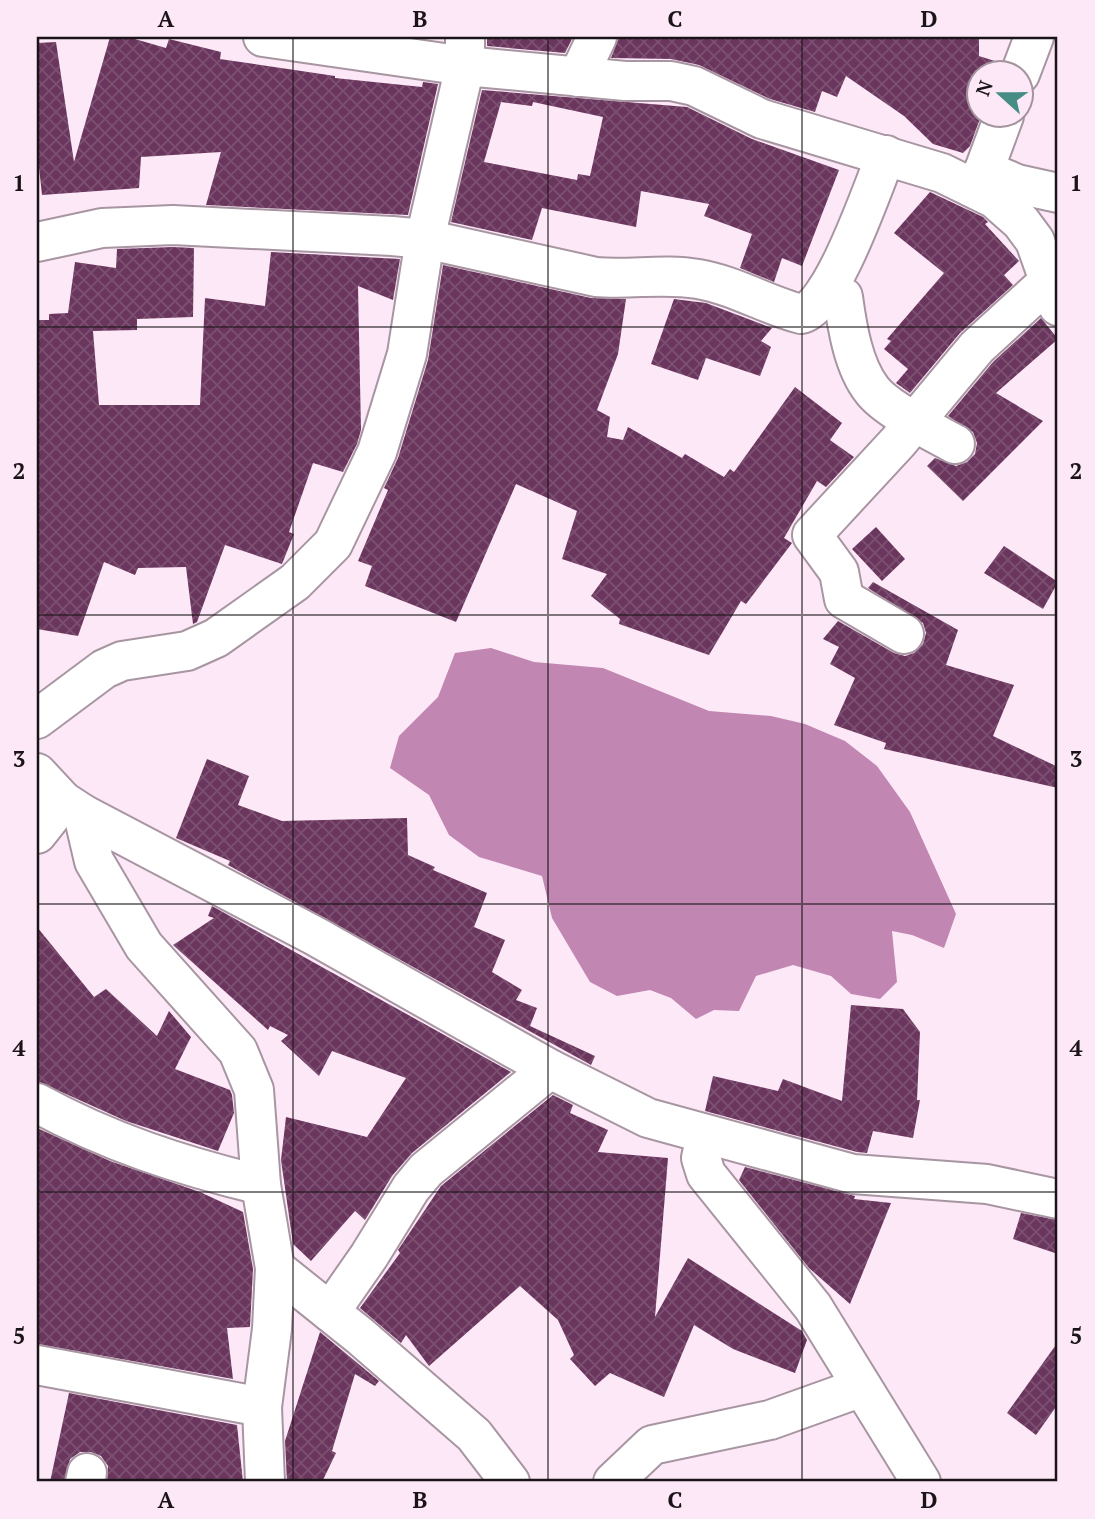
<svg xmlns="http://www.w3.org/2000/svg" width="1095" height="1519" viewBox="0 0 1095 1519" font-family="'PT Serif',serif">
<defs>
<pattern id="building-cross-hatch" width="8" height="8" patternUnits="userSpaceOnUse" patternTransform="scale(1.75)"><rect width="8" height="8" fill="#6b365e"/><path d="M0 0l8 8M0 8l8-8" fill="none" stroke="#7b5070"/></pattern>
</defs>
<rect width="100%" height="100%" fill="#fce8f6"/>
<path fill="#c186b1" d="M491 648 534 662 603 668 709 711 771 716 805 724 845 741 877 766 910 812 956 914 944 948 912 935 892 931 897 982 880 999 851 994 831 976 793 965 756 976 739 1011 714 1010 696 1019 671 998 650 990 617 996 590 982 552 918 542 876 479 857 449 835 429 795 390 768 399 736 438 697 455 653Z"/>
<g fill="url(#building-cross-hatch)" fill-rule="evenodd">
<path d="M110 37H128L166 48 169 39 221 52 220 59 335 76V78L422 87 423 82 438 84 408 215 206 205 221 152 141 157 139 188 42 195 37 149V43L56 42 74 162Z"/>
<path d="M487 37H573L565 53 487 46Z"/>
<path d="M619 37H979V56L1001 63 999 74H979L981 116 970 146 963 153 933 144 904 116 846 76 837 97 822 91 815 112 770 99 699 65 671 59 611 58Z"/>
<path d="M482 90 687 107 752 139 839 170 802 266 782 258 774 282 740 268 752 234 704 216 709 204 641 191 636 227 542 208 532 240 451 222ZM501 102 532 106 533 102 603 117 590 176 578 174 577 180 484 162Z"/>
<path d="M930 192 983 217 988 222 985 224 1019 261 1004 275 1013 285 960 333 910 393 896 383 908 369 884 349 891 341 887 339 944 273 894 233Z"/>
<path d="M173 247 194 248 193 317 137 319V330L93 331 99 405H200L205 298 265 306 271 252 400 259 393 300 358 286 361 430 357 444 343 472 313 463 289 532 294 534 282 564 225 545 197 622 193 624 186 567 138 568 135 575 104 562 78 636 37 629V320H49V314L68 313 75 262 116 268 117 249Z"/>
<path d="M443 265 591 298 626 299 618 354 597 410 610 417 607 437 623 440 628 427 682 458 685 454 724 477 730 469 734 472 795 387 842 423 830 440 854 457 826 487 817 481 784 538 792 543 746 604 741 601 709 655 619 624 620 619 591 596 607 574 562 559 577 511 516 484 456 622 365 586 372 566 358 561 388 490 384 488 398 458 428 360Z"/>
<path d="M674 299 706 303 772 328 761 341 771 347 760 376 706 358 698 380 651 364Z"/>
<path d="M1041 318 1058 339 996 393 1043 421 963 501 927 466 935 458 956 466 967 462 975 454 977 443 973 432 948 416 993 362Z"/>
<path d="M876 527 905 559 882 581 852 549Z"/>
<path d="M1004 546 1058 582 1043 609 984 573Z"/>
<path d="M873 582 958 630 946 665 1014 685 993 736 1058 767V788L884 749 886 743 834 725 855 678 830 664 839 647 823 639 838 621 894 653 905 656 914 653 923 644 926 633 923 623 868 588Z"/>
<path d="M207 759 249 776 238 805 282 821 407 818 408 855 435 867 433 870 487 893 474 927 505 940 492 972 522 990 516 1000 537 1008 530 1026 595 1056 591 1065 228 865 230 861 176 838Z"/>
<path d="M212 906 511 1072 412 1153 392 1176 365 1220 355 1211 311 1261 293 1244 281 1160 286 1117 367 1137 406 1078 332 1051 319 1076 281 1041 288 1035 270 1026 268 1030 173 945 214 918 208 916Z"/>
<path d="M37 927 94 997 106 989 157 1036 169 1011 191 1037 175 1069 230 1090 232 1095 234 1113 218 1151 126 1121 37 1081Z"/>
<path d="M851 1005 903 1009 920 1032 917 1100H920L913 1138 873 1131 867 1153 857 1152 705 1111 713 1076 778 1091 783 1079 842 1101Z"/>
<path d="M553 1095 573 1105 570 1113 608 1130 598 1152 668 1158 655 1317 688 1258 802 1331 807 1340 795 1373 733 1349 694 1325 664 1397 610 1373 595 1386 570 1359 574 1355 558 1320 520 1286 429 1366 406 1335 401 1343 360 1308 400 1253 398 1250 441 1186Z"/>
<path d="M37 1128 110 1161 200 1192 243 1212 253 1269 250 1327 227 1328 233 1379 37 1344Z"/>
<path d="M745 1167 855 1196 854 1199 891 1203 850 1304 809 1268 739 1180Z"/>
<path d="M1021 1213 1058 1220V1254L1013 1239Z"/>
<path d="M320 1332 379 1381 375 1386 355 1374 332 1451 336 1453 322 1482H287L285 1441Z"/>
<path d="M1058 1342V1404L1036 1435 1007 1413Z"/>
<path d="M69 1393 237 1425 243 1482H107L108 1466 101 1456 91 1452H80L70 1459 64 1482H50Z"/>
</g>
<g fill="none" stroke-linecap="round" stroke-linejoin="round">
<defs>
<g id="street">
<path d="M263 37 465 66 625 81H671L694 86 762 119 942 173 995 199 1021 222 1035 241 1058 306"/>
<path d="M1020 74 1034 37"/>
<path d="M578 77 597 37"/>
<path d="M984 170 1017 184 1058 193"/>
<path d="M977 189 1004 116"/>
<path d="M37 242 102 228 173 225 392 236 425 239 596 277C631 280 664 273 698 279 734 285 766 305 801 314 832 309 874 184 886 155"/>
<path d="M827 289 843 297C847 326 853 366 872 390 886 409 933 432 955 444"/>
<path d="M904 634 844 599 839 572 812 535 898 442 977 347 1048 282"/>
<path d="M37 719 104 669 122 661 187 651 216 638 295 582 333 544 377 452 407 354 425 239 465 66V37"/>
<path d="M37 773 63 801 83 814 315 936 550 1069 648 1118 853 1174 987 1184 1058 1199"/>
<path d="M83 814 94 861 144 946 238 1051 254 1090 261 1185 275 1268 272 1329 262 1407 265 1482"/>
<path d="M37 834 63 801"/>
<path d="M37 1103C108 1142 182 1166 261 1185"/>
<path d="M706 1136 701 1158 706 1174 813 1307 921 1482"/>
<path d="M275 1268 360 1336 474 1435 510 1482"/>
<path d="M330 1312 369 1256 411 1188 426 1170 550 1069"/>
<path d="M37 1365 262 1407"/>
<path d="M85 1482 87 1473"/>
<path d="M613 1482 652 1445 770 1420 862 1387"/>
</g>
</defs>
<use href="#street" stroke="#a895a2" stroke-width="42"/>
<use href="#street" stroke="#fff" stroke-width="38"/>
</g>
<path fill="none" stroke="#1a1418" stroke-width="2" stroke-opacity="0.55" d="M293 37V1482M548 37V1482M802 37V1482M37 327H1058M37 615H1058M37 904H1058M37 1192H1058"/>
<rect width="1095" height="1519" fill="none" stroke="#fce8f6" stroke-width="77"/>
<g transform="translate(1000 94) rotate(291)"><circle r="33" fill="#fce8f6" stroke="#a2939d" stroke-width="2"/>
<path d="M0-5L12 26L0 18L-12 26Z" fill="#468d86"/>
<text y="-10" font-size="19" font-weight="bold" text-anchor="middle" fill="#1a1418">N</text>
</g>
<rect x="38" y="38" width="1018" height="1442" fill="none" stroke="#1a1418" stroke-width="2.5"/>
<g font-size="23" text-anchor="middle" font-weight="bold" fill="#1a1418">
<text x="166" y="27">A</text>
<text x="420" y="27">B</text>
<text x="675" y="27">C</text>
<text x="929" y="27">D</text>
<text x="19" y="191">1</text>
<text x="1076" y="191">1</text>
<text x="19" y="479">2</text>
<text x="1076" y="479">2</text>
<text x="19" y="767">3</text>
<text x="1076" y="767">3</text>
<text x="19" y="1056">4</text>
<text x="1076" y="1056">4</text>
<text x="19" y="1344">5</text>
<text x="1076" y="1344">5</text>
<text x="166" y="1508">A</text>
<text x="420" y="1508">B</text>
<text x="675" y="1508">C</text>
<text x="929" y="1508">D</text>
</g>
</svg>
